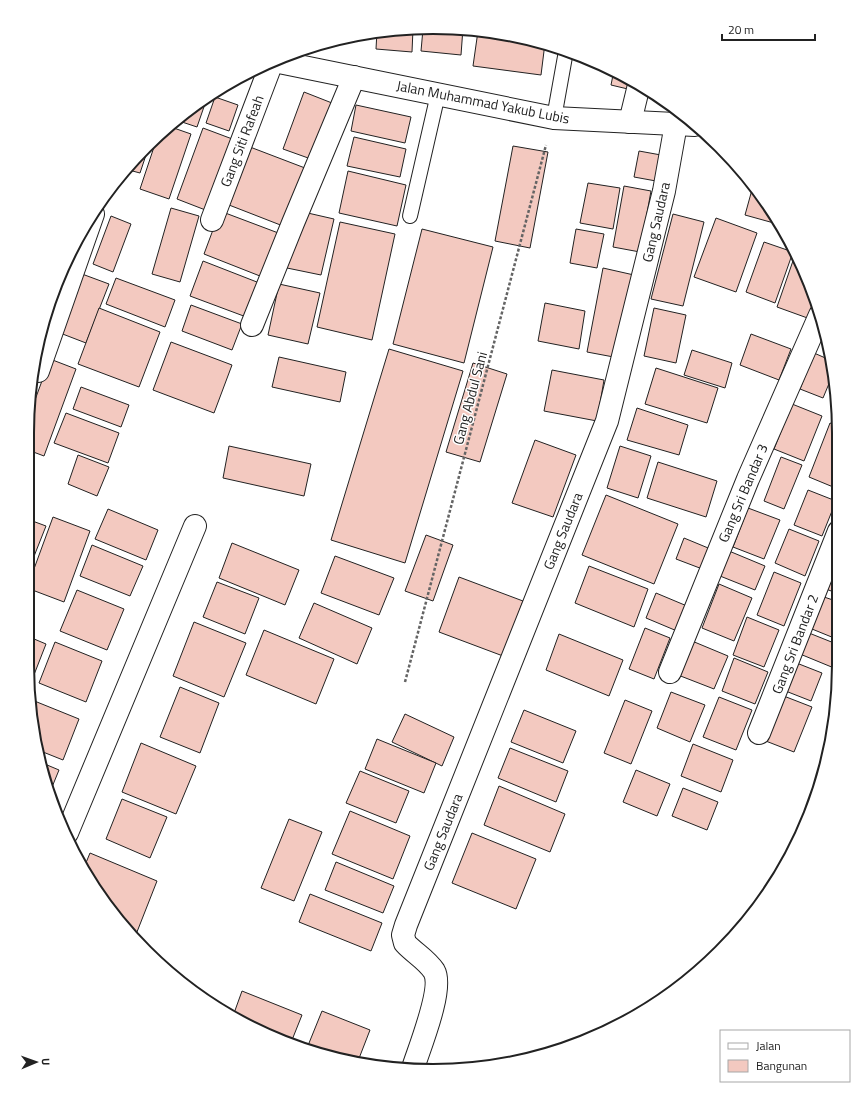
<svg xmlns="http://www.w3.org/2000/svg" width="866" height="1098" viewBox="0 0 866 1098" font-family="'Titillium Web',sans-serif">
<rect width="100%" height="100%" fill="#fff"/>
<g fill="#f3c9c0" stroke="#222">
<path d="M460 28H463L461 55 421 51 423 29Z"/>
<path d="M413 29 412 52 376 49 377 31Z"/>
<path d="M478 31 538 41 545 43 541 75 473 66Z"/>
<path d="M614 70 634 82 632 90 611 85Z"/>
<path d="M304 92 332 103 311 159 283 149Z"/>
<path d="M215 97 238 105 229 131 206 123Z"/>
<path d="M207 98 197 127 176 120Z"/>
<path d="M356 105 411 117 405 143 351 131Z"/>
<path d="M168 126 191 134 169 199 140 189 158 135Z"/>
<path d="M203 128 235 140 208 211 177 199Z"/>
<path d="M354 137 406 149 400 177 347 166Z"/>
<path d="M150 143 140 173 125 169 128 165Z"/>
<path d="M513 146 548 152 530 248 495 241Z"/>
<path d="M250 147 305 168 283 226 229 205Z"/>
<path d="M639 151 661 155 656 181 634 177Z"/>
<path d="M348 171 406 185 397 226 339 213Z"/>
<path d="M588 183 620 188 613 229 580 223Z"/>
<path d="M624 186 651 191 640 252 613 247Z"/>
<path d="M753 186 781 225 745 215Z"/>
<path d="M171 208 199 216 180 282 152 274Z"/>
<path d="M220 211 281 234 265 278 204 254Z"/>
<path d="M299 211 334 219 321 275 287 268Z"/>
<path d="M673 214 704 222 683 306 651 299Z"/>
<path d="M111 216 131 224 113 272 93 264Z"/>
<path d="M716 218 757 233 736 292 694 277Z"/>
<path d="M340 222 395 234 372 340 317 327Z"/>
<path d="M422 229 493 247 464 363 393 344Z"/>
<path d="M576 229 604 234 597 268 570 263Z"/>
<path d="M764 242 793 252 775 303 746 292Z"/>
<path d="M795 255 817 308 813 320 777 307Z"/>
<path d="M203 261 262 284 249 318 190 296Z"/>
<path d="M603 268 634 275 619 358 587 352Z"/>
<path d="M82 274 109 284 86 343 60 333Z"/>
<path d="M116 278 175 300 165 327 106 304Z"/>
<path d="M279 284 320 293 308 344 268 335Z"/>
<path d="M545 303 585 311 579 349 538 341Z"/>
<path d="M191 305 242 324 232 350 182 331Z"/>
<path d="M99 308 160 332 139 387 78 364Z"/>
<path d="M654 308 686 315 676 363 644 356Z"/>
<path d="M751 334 791 349 779 380 740 365Z"/>
<path d="M171 342 232 365 214 413 153 390Z"/>
<path d="M389 349 463 371 405 563 331 540Z"/>
<path d="M692 350 732 363 725 388 684 375Z"/>
<path d="M814 353 830 360 833 374 823 398 800 389Z"/>
<path d="M279 357 346 372 340 402 272 387Z"/>
<path d="M50 359 76 369 44 456 28 450V419Z"/>
<path d="M473 363 507 374 480 462 446 452Z"/>
<path d="M656 368 718 388 707 423 645 404Z"/>
<path d="M552 370 604 380 597 421 544 411Z"/>
<path d="M81 387 129 405 121 427 73 409Z"/>
<path d="M792 404 822 416 804 461 774 449Z"/>
<path d="M838 405V419L833 416Z"/>
<path d="M637 408 688 425 679 455 627 440Z"/>
<path d="M66 413 119 433 108 463 54 443Z"/>
<path d="M830 423 838 426V489L809 477Z"/>
<path d="M535 440 576 455 553 517 512 503Z"/>
<path d="M229 446 311 464 304 496 223 478Z"/>
<path d="M620 446 651 456 638 498 607 488Z"/>
<path d="M78 455 109 467 97 496 68 484Z"/>
<path d="M781 457 802 465 784 509 764 501Z"/>
<path d="M658 462 717 481 706 517 647 498Z"/>
<path d="M808 490 836 501 822 536 794 525Z"/>
<path d="M606 495 678 524 654 584 582 555Z"/>
<path d="M748 508 780 520 764 559 733 547Z"/>
<path d="M108 509 158 530 146 560 95 539Z"/>
<path d="M53 517 90 531 64 602 27 588Z"/>
<path d="M27 519 46 526 27 574Z"/>
<path d="M789 529 819 541 805 576 775 563Z"/>
<path d="M426 535 453 545 433 601 405 591Z"/>
<path d="M684 538 713 550 705 570 676 559Z"/>
<path d="M232 543 299 570 285 605 219 578Z"/>
<path d="M92 545 143 566 130 596 80 576Z"/>
<path d="M729 551 765 566 755 590 720 576Z"/>
<path d="M335 556 394 578 379 615 321 593Z"/>
<path d="M589 566 648 589 634 627 575 603Z"/>
<path d="M835 568 839 569V594L826 589Z"/>
<path d="M774 572 801 583 784 626 757 615Z"/>
<path d="M459 577 523 601 503 656 439 632Z"/>
<path d="M217 582 259 598 245 634 203 617Z"/>
<path d="M719 584 752 598 734 641 702 628Z"/>
<path d="M77 590 124 609 107 650 60 631Z"/>
<path d="M656 593 687 606 677 631 646 618Z"/>
<path d="M824 597 839 602V640L812 629Z"/>
<path d="M314 603 372 628 357 664 299 638Z"/>
<path d="M747 617 779 630 764 667 733 655Z"/>
<path d="M194 622 246 643 224 697 173 676Z"/>
<path d="M645 628 670 638 654 679 629 669Z"/>
<path d="M264 630 334 659 316 704 246 675Z"/>
<path d="M809 633 839 645V656L834 668 800 654Z"/>
<path d="M559 634 623 660 609 696 546 670Z"/>
<path d="M27 636 46 644 30 685 27 665Z"/>
<path d="M692 641 728 656 714 689 678 675Z"/>
<path d="M55 642 102 661 86 702 39 683Z"/>
<path d="M734 658 768 672 755 704 722 691Z"/>
<path d="M794 662 822 673 811 701 783 690Z"/>
<path d="M180 687 219 703 200 753 160 737Z"/>
<path d="M671 692 705 705 690 742 657 728Z"/>
<path d="M776 693 812 707 794 752 758 738Z"/>
<path d="M719 697 752 710 736 750 703 737Z"/>
<path d="M32 700 79 719 63 760 38 750Z"/>
<path d="M625 700 652 711 631 764 604 753Z"/>
<path d="M524 710 576 731 563 763 511 742Z"/>
<path d="M405 714 454 737 442 766 392 742Z"/>
<path d="M377 739 436 763 424 793 365 769Z"/>
<path d="M141 743 196 766 176 814 122 792Z"/>
<path d="M693 744 733 760 721 792 681 776Z"/>
<path d="M510 748 568 771 556 802 498 778Z"/>
<path d="M40 762 59 770 50 792 41 770Z"/>
<path d="M636 770 670 784 657 816 623 802Z"/>
<path d="M360 771 409 791 396 823 346 803Z"/>
<path d="M499 786 565 814 550 852 484 825Z"/>
<path d="M683 788 718 802 707 830 672 816Z"/>
<path d="M122 799 167 817 150 858 106 839Z"/>
<path d="M350 811 410 836 393 879 332 854Z"/>
<path d="M289 819 322 832 294 901 261 888Z"/>
<path d="M472 833 536 859 516 909 452 883Z"/>
<path d="M90 853 157 881 135 937 83 870Z"/>
<path d="M336 862 394 886 383 913 325 890Z"/>
<path d="M310 894 382 923 371 951 299 922Z"/>
<path d="M242 991 302 1015 292 1040 233 1016Z"/>
<path d="M322 1011 370 1030 358 1061 328 1057 307 1048Z"/>
</g>
<g fill="none" stroke-linecap="round" stroke-linejoin="round">
<defs>
<g id="lane">
<path d="M554 118 566 51"/>
<path d="M410 216 438 94"/>
</g>
<g id="street">
<path d="M630 122 639 85"/>
<path d="M212 220 272 62"/>
<path d="M252 325 293 223 354 77"/>
<path d="M38 371 93 214"/>
<path d="M670 672 748 479 820 315"/>
<path d="M759 733 839 531"/>
<path d="M67 833 195 526"/>
<path d="M413 1068C419 1049 444 988 434 971 426 959 414 953 405 943L403 935 406 925 607 421 664 191 676 124"/>
</g>
<path id="secondary" d="M274 61 554 118 695 125"/>
</defs>
<use href="#lane" stroke="#222" stroke-width="16"/>
<use href="#street" stroke="#222" stroke-width="24"/>
<use href="#secondary" stroke="#222" stroke-width="24"/>
<path stroke="#646464" stroke-width="2.5" stroke-dasharray="3 2" stroke-linecap="butt" d="M405 682 546 145"/>
<use href="#lane" stroke="#fff" stroke-width="14"/>
<use href="#street" stroke="#fff" stroke-width="22"/>
<use href="#secondary" stroke="#fff" stroke-width="22"/>
</g>
<g text-anchor="middle" stroke-width="3" stroke-linejoin="round" paint-order="stroke">
<g font-size="14" fill="#222" stroke="#fff">
<text transform="translate(483 102) rotate(11)" y="5">Jalan Muhammad Yakub Lubis</text>
<text transform="translate(242 141) rotate(-69)" y="5">Gang Siti Rafeah</text>
<text transform="translate(656 222) rotate(-77)" y="5">Gang Saudara</text>
<text transform="translate(470 398) rotate(-75)" y="5">Gang Abdul Sani</text>
<text transform="translate(743 493) rotate(-67)" y="5">Gang Sri Bandar 3</text>
<text transform="translate(563 531) rotate(-68)" y="5">Gang Saudara</text>
<text transform="translate(795 644) rotate(-69)" y="5">Gang Sri Bandar 2</text>
<text transform="translate(443 832) rotate(-68)" y="5">Gang Saudara</text>
</g>
</g>
<path d="M0 0H866V1098H0ZM433 34H433A399 399 0 0 1 832 433V665A399 399 0 0 1 433 1064H433A399 399 0 0 1 34 665V433A399 399 0 0 1 433 34Z" fill="#fff" fill-rule="evenodd"/>
<path fill="none" stroke="#222" stroke-width="2" d="M433 34H433A399 399 0 0 1 832 433V665A399 399 0 0 1 433 1064H433A399 399 0 0 1 34 665V433A399 399 0 0 1 433 34Z"/>
<rect x="720" y="1030" width="130" height="52" fill="#ffffff" stroke="#a7a7a7"/>
<rect x="728" y="1043" width="20" height="6" fill="#ffffff" stroke="#a7a7a7"/>
<text x="756" y="1050" font-size="12" fill="#222222">Jalan</text>
<rect x="728" y="1060" width="20" height="12" fill="#f3c9c0" stroke="#a7a7a7"/>
<text x="756" y="1070" font-size="12" fill="#222222">Bangunan</text>
<g transform="translate(36 1062) rotate(88)" stroke="#ffffff" stroke-width="3" paint-order="stroke">
<path d="M0-3L7 15L0 10L-7 15Z" fill="#222222"/>
<text y="-6" font-size="11" font-weight="bold" text-anchor="middle" fill="#222222">U</text>
</g>
<path d="M722 34v6h93v-6" fill="none" stroke="#222222" stroke-width="2"/>
<text x="728" y="34" font-size="12" fill="#222222" stroke="#ffffff" stroke-width="3" paint-order="stroke">20 m</text>
</svg>
